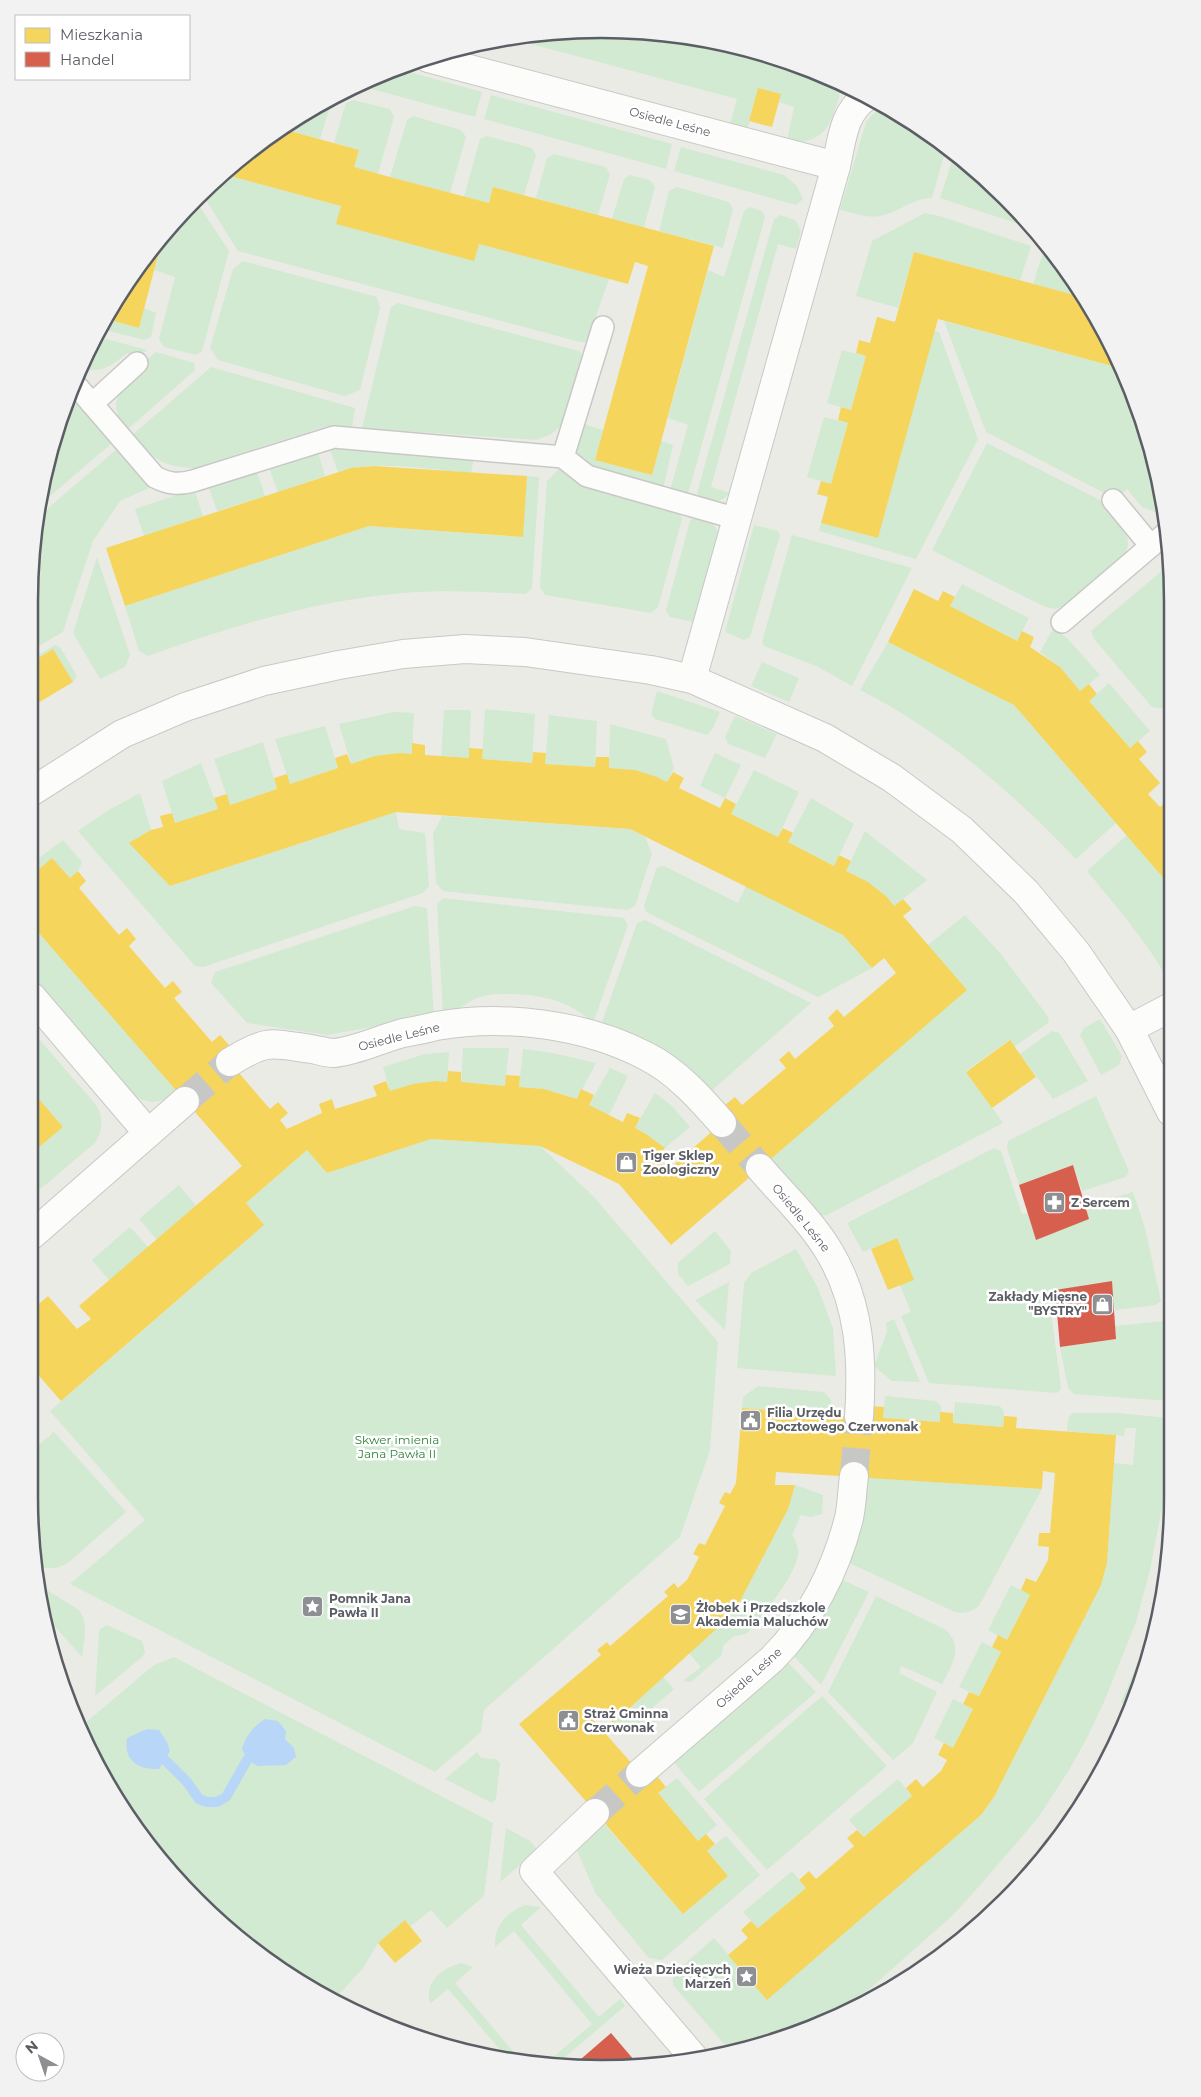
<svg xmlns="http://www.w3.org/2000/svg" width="1201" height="2097" viewBox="0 0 1201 2097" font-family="Montserrat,sans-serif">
<rect width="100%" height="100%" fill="#ebebe6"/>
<g fill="#d2e9d2">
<path d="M600 29 712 40 819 72 842 84C834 117 828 147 787 141L794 107 779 102 780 94 758 88 747 130 730 125 737 99 509 38Z"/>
<path d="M395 68 482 92 475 117 357 85 381 72Z"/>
<path d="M491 95 672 144 666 169 484 119Z"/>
<path d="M332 100 320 139 279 128 283 125Z"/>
<path d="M353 100 390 109 394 117 378 174 354 167 359 150 334 143 346 103Z"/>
<path d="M885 108 918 125 946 148 932 198C912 198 898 213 880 216 867 219 852 212 840 210L866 122 873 114Z"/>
<path d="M413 116 461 130 466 137 450 193 390 177 407 120Z"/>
<path d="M487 136 532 148 536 155 524 195 493 187 489 203 464 197 480 139Z"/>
<path d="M681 147 784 175 797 186 803 199 796 205 674 171Z"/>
<path d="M554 154 606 167 610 174 598 215 536 198 547 158Z"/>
<path d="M954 155 1005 196 1028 227 940 198Z"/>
<path d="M223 174 341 206 337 224 474 260 479 244 609 279 587 342H580L238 251 201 192Z"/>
<path d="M630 175 650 180 655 187 644 227 612 219 624 179Z"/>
<path d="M677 187 729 202 733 209 723 248 659 231 669 191Z"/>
<path d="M194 198 229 251 202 351 196 355 164 347 159 339 175 277 154 270 163 236Z"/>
<path d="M749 207 762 211 765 217 689 491 683 495 673 493 671 487 688 425 668 418 708 270 724 277 744 211Z"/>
<path d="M925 213 939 216 1031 246 1020 280 914 252 898 308 856 296 872 241Z"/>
<path d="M780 215 795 220 801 231 796 249 778 244 711 487 730 493C721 503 714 502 702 500L697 493 774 219Z"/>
<path d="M1044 250 1047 251 1082 297 1033 284Z"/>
<path d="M243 261 377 297 380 308 360 390 345 396 218 360 210 348 233 269Z"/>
<path d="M398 303 579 351 583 356 562 425 550 435 536 440 362 428 391 307Z"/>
<path d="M144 308 156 313 151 337 144 340 102 329 107 319 139 328Z"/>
<path d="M944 321 1116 367 1121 371 1142 417 1161 514 1142 507 1127 489 1116 499 986 432Z"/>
<path d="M934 331 939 332 978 439 916 559 819 531 821 523 878 538Z"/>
<path d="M99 337 147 350 135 360 127 353C114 364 101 374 83 369Z"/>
<path d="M842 350 866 356 851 410 827 403Z"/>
<path d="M156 352 194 363 195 370 127 430C99 398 132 373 156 352Z"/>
<path d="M211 367 355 408 352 428 327 426 194 468C162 467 153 458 131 436Z"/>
<path d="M70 395 112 443 42 503 59 417Z"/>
<path d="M824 417 848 423 831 484 807 477Z"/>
<path d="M581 423 603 430 595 460 652 475 661 441 673 445 664 485 659 488C636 482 578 476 576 446 575 439 579 430 581 423Z"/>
<path d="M987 443 1110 505 1127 531 1128 546 1125 554 1066 606 1054 609 1043 606 932 550Z"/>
<path d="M329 447 474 457 471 473C428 470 379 459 338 472Z"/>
<path d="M117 449 149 488 120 501 93 541 63 632 30 651V563L39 516Z"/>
<path d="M317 449 325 476 278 492 268 465Z"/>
<path d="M256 469 265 496 217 511 208 485Z"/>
<path d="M559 469 588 488 678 511 682 519 658 607 651 613 545 595 540 587 547 481Z"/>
<path d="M527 476 539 477 532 588 526 594C489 592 452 590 416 592 323 598 235 625 148 656L139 651 125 606 369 526 522 537Z"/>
<path d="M194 489 203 516 144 536 135 509Z"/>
<path d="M697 516 711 521 719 533 693 622 670 617 666 610 690 521Z"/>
<path d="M754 525 778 531 780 535 750 637 744 640 725 632Z"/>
<path d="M792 535 912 568 852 686 816 666 764 646 762 642Z"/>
<path d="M97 557 130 655 125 667 100 679 73 633Z"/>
<path d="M1171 563V710L1152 707 1094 639 1091 631Z"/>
<path d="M962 584 1029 618 1017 641 950 606Z"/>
<path d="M1053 629 1066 637 1100 675 1080 691 1060 667 1040 652Z"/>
<path d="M888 642 1014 705 1116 823 1076 859C1012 792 943 732 860 690Z"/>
<path d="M55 645 60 647 77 676 73 682 53 649 30 663V660Z"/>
<path d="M762 662 799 678 789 702 751 686Z"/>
<path d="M1109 683 1150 731 1130 748 1089 701Z"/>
<path d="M657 691 720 712 712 730 707 735 655 719 651 714Z"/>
<path d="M485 709 535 714 532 763 482 759Z"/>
<path d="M444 710H471L469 758 441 756Z"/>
<path d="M394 712 414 713 412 754 351 764 339 724Z"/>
<path d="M549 715 597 721 595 767 545 764Z"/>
<path d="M735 716 777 734 765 758 728 744 725 737Z"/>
<path d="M610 724 666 739 674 768 667 782C648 772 630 770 609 768Z"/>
<path d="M325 726 338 768 290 784 275 739Z"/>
<path d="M263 742 277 789 230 805 214 759Z"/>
<path d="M715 753 741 765 725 798 700 786Z"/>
<path d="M201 763 218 809 175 823 162 781Z"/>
<path d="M754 770 799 792 778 837 731 814Z"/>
<path d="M140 793 151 830 130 843 170 886 396 812 399 829 425 833 429 886 423 893 203 967 195 966 78 831 107 811Z"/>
<path d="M811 798 854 824 834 866 788 842Z"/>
<path d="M442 816 630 829 645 837 652 854 635 906 627 910 443 891 436 883 433 834Z"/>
<path d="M865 831 927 880 894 906C881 890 865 880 846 871Z"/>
<path d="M1127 835 1166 881 1171 877V976L1167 978C1145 939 1115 905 1087 871Z"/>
<path d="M63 840 82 862 78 871 70 878 52 858 31 876V864Z"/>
<path d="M664 866 738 903 746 886 843 935 872 968 818 997 646 912 644 906 657 867Z"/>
<path d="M443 898 624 918 628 925 593 1023C570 1001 546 996 515 994 501 994 490 993 477 998 466 1002 454 1015 443 1015L437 904Z"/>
<path d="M415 906 427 908 434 1016 327 1035 247 1023 211 983 215 972Z"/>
<path d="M965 915 1001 954 1049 1018 1048 1023 1014 1047 1009 1040 966 1071 1003 1123 827 1215 818 1216 767 1161 928 945Z"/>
<path d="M645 920 811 1003 709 1093 600 1028 637 923Z"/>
<path d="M31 924 178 1092C159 1106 141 1105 125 1088L32 980Z"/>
<path d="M1100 1019 1122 1056 1119 1065 1101 1075 1080 1035 1084 1028Z"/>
<path d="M32 1031 96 1105C104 1118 103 1130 95 1143L32 1196V1153L63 1127 32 1091Z"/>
<path d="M1052 1031 1059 1033 1088 1081 1053 1099 1020 1054Z"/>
<path d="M463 1048H509L505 1086 461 1082Z"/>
<path d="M523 1049 553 1053 596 1063 577 1099 544 1089 519 1087Z"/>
<path d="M449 1052 447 1082C427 1080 409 1085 390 1091L383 1067 425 1054Z"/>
<path d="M610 1068 628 1076 609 1115 589 1105Z"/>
<path d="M655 1093 671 1105 690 1127 665 1148 646 1134 635 1128Z"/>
<path d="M1096 1096 1129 1171 1126 1177 1082 1191 1073 1165 1019 1185 1007 1148 1008 1141Z"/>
<path d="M431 1139 540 1146 593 1196 718 1342 710 1450 680 1537 484 1710 481 1732 435 1772 70 1584 145 1520 50 1411 264 1225 246 1203 307 1150 327 1173Z"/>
<path d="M994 1148 1001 1151 1022 1214 1027 1213 1036 1239 1089 1219 1085 1206 1133 1192 1145 1228 1161 1301 1156 1305 1115 1310 1111 1281 1082 1285 1058 1311 1051 1312 1061 1388 1057 1393 929 1383 901 1316 911 1312 900 1285 897 1238 863 1252 847 1223Z"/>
<path d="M179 1185 196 1206 157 1240 139 1219Z"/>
<path d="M130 1227 148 1247 110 1281 92 1260Z"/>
<path d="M715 1231 731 1251 730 1264 688 1286 678 1274V1263Z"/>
<path d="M796 1249 817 1286 833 1328 836 1376 737 1368 744 1283 751 1273Z"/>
<path d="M729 1282 725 1330 695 1300Z"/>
<path d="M894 1319 920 1382 892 1381 874 1366 887 1332 886 1323Z"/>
<path d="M1164 1321 1168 1357 1169 1401 1074 1394 1068 1388 1060 1347 1116 1339 1115 1326Z"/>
<path d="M758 1386 824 1392 831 1400 830 1415 742 1408 743 1397Z"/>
<path d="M885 1396 936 1401 941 1406 940 1422 883 1418Z"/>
<path d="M955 1402 1000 1406 1004 1412 1003 1427 953 1423Z"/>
<path d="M1072 1413H1118L1169 1418 1162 1507 1150 1570 1136 1622 1104 1702 1087 1738 1069 1770 1038 1818 975 1891 953 1915 848 2008 819 2025 731 2052 673 1985V1974L714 1938 767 1999 981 1815 994 1797 1101 1585 1107 1563 1114 1463 1133 1465 1136 1428H1125L1124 1436 1067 1431 1068 1419Z"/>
<path d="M54 1432 126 1512 69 1562C57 1570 47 1570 34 1564L33 1450Z"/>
<path d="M862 1477 1042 1489 979 1606C971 1612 965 1614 955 1612L845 1561Z"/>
<path d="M795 1485 823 1495 822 1514 811 1517 801 1515 792 1535C796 1540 798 1546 798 1553 797 1575 763 1614 749 1631L746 1634 734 1636 723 1646 722 1655 691 1682 683 1681 701 1667 689 1653 724 1622 738 1605 787 1509Z"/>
<path d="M838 1578 869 1592 821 1685 789 1651Z"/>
<path d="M36 1583 79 1610C89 1624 84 1642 82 1657L43 1613Z"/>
<path d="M1011 1585 1030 1595 1007 1640 988 1630Z"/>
<path d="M876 1596 946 1630C964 1648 952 1665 942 1684L901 1666 899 1673 937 1692 913 1743 893 1760 828 1692Z"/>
<path d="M107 1625 142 1641 145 1652 142 1657 95 1696 99 1633 100 1629Z"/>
<path d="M982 1642 1001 1652 979 1696 959 1687Z"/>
<path d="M174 1657 493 1823 484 1896 447 1928 431 1910 411 1926 405 1920 378 1943 363 1968 333 2001 283 1972 196 1901 147 1844 88 1750 79 1728 154 1665Z"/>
<path d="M784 1658 816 1692 699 1792 670 1758Z"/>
<path d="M1138 1663 1145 1665 1142 1681 1128 1709 1121 1702Z"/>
<path d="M663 1677 674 1689 651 1709 656 1722 646 1732 613 1723Z"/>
<path d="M822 1696 887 1766 767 1870 704 1799Z"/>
<path d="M953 1699 973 1709 953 1748 934 1738Z"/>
<path d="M477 1752 481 1758 496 1759 500 1763 496 1799 492 1803 445 1779Z"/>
<path d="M677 1778 717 1825 698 1841 658 1793Z"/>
<path d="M898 1779 912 1796 864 1837 849 1820Z"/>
<path d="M599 1818 683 1914 728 1876 707 1851 726 1836 760 1875 662 1960 649 1958 596 1894 575 1846Z"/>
<path d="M506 1828 530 1841 538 1850 500 1882Z"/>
<path d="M792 1871 806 1888 758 1928 743 1912Z"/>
<path d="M525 1905 541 1907 521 1925 599 2017 620 1999 625 2006 557 2064H545L592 2024 514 1931 495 1947C494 1925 506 1913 525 1905Z"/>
<path d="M461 1963 473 1967 455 1983 523 2063 509 2060 448 1989 430 2004C425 1981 441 1969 461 1963Z"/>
</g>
<g fill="#b8d7f8">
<path d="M265 1719 278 1721 286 1731 285 1739 294 1748 296 1757 286 1765 258 1766 247 1760 242 1749C246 1735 253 1727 265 1719Z"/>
<path d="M147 1729 159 1730 167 1742 170 1751 159 1769C138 1770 123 1760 127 1738Z"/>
</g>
<g fill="#f6d55c">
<path d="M758 88 781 94 772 127 749 121Z"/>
<path d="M279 128 359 150 354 167 390 177 489 203 493 187 714 246 652 475 595 460 648 266 635 262 628 284 479 244 474 261 336 224 341 206 223 174Z"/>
<path d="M163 236 139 328 107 319 125 283Z"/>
<path d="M914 252 1082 297 1096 314 1121 371 1116 367 938 319 878 538 821 523 828 497 817 494 821 481 831 484 848 423 838 420 841 407 851 410 866 356 856 353 859 340 870 343 877 317 895 322Z"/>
<path d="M374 466 527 476 523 537 369 526 125 606 106 548 351 468Z"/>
<path d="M914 589 938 601 943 591 955 597 950 606 1017 641 1022 631 1034 637 1030 647 1060 667 1080 691 1089 684 1097 694 1089 701 1130 748 1138 741 1147 752 1139 759 1160 783 1148 794 1160 807 1171 797V877L1166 881 1014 705 888 642Z"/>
<path d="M53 649 73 682 38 703 30 689V663Z"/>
<path d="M412 743 425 745V755L441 756 469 758V748L483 749 482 759 532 763 533 752 546 753 545 764 595 767 596 757H609V768L635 770 657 777 667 782 673 772 684 778 679 788 720 808 725 798 736 804 731 814 778 837 783 828 793 833 788 842 834 866 839 855 851 861 846 871 868 882 887 897 894 906 903 899 912 909 903 916 967 990 671 1245 619 1184 540 1146 431 1139 327 1173 307 1150 246 1203 264 1225 61 1401 33 1369V1309L48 1296 77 1329 91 1319 79 1306 242 1166 31 924V876L52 858 70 878 78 871 86 881 79 888 119 935 127 928 136 939 129 946 165 988 173 981 182 992 174 998 212 1042 220 1035 229 1045 221 1052 270 1109 278 1102 288 1113 280 1120 287 1129 322 1113 319 1104 332 1099 335 1109 377 1096 373 1086 386 1081 390 1091 413 1084 436 1081 447 1082 448 1071 461 1072V1082L505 1086 506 1075 520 1076 519 1087 544 1089 577 1099 581 1089 594 1095 589 1105 623 1122 627 1113 640 1118 635 1128 646 1134 665 1148 656 1156 668 1170 732 1114 725 1105 735 1097 742 1105 786 1068 779 1060 789 1051 795 1059 834 1026 828 1018 837 1009 844 1017 896 973 884 958 872 968 843 935 630 829 396 812 170 886 129 843 151 830 163 827 160 816 172 813 175 823 218 809 214 798 227 794 230 805 277 789 274 778 287 774 290 784 338 768 335 758 347 754 351 764 375 756 399 753 412 754Z"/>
<path d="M1010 1040 1036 1077 992 1108 966 1072Z"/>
<path d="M32 1091 63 1127 32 1153Z"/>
<path d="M897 1238 914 1280 888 1290 871 1249Z"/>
<path d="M871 1406 884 1407 883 1418 940 1422V1412L953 1413V1423L1003 1427 1004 1416 1017 1417 1016 1428 1116 1435 1107 1563 1101 1585 994 1797 981 1815 767 2000 728 1955 748 1938 741 1930 751 1921 758 1928 806 1888 799 1880 809 1871 816 1879 854 1846 847 1838 857 1830 864 1837 912 1796 906 1788 916 1779 923 1787 941 1771 947 1760 938 1755 944 1743 953 1748 973 1709 963 1704 969 1692 979 1696 1001 1652 992 1647 998 1635 1007 1640 1030 1595 1021 1590 1026 1578 1036 1582 1048 1560 1049 1547 1038 1546 1039 1533H1050L1055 1473 1043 1471 1042 1489 776 1472 775 1485H795L788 1509 738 1605 724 1622 613 1723 599 1707 590 1716 649 1783 657 1776 666 1787 658 1793 698 1841 706 1834 715 1844 707 1851 728 1876 683 1914 519 1724 601 1655 597 1650 607 1642 610 1646 668 1596 664 1592 674 1583 678 1588 687 1580 699 1557 693 1554 699 1543 705 1545 725 1506 719 1503 725 1492 730 1494 736 1483 742 1408 870 1418Z"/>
<path d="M405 1920 422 1941 395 1963 378 1943Z"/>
</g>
<g fill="#d6604d">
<path d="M1073 1165 1089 1219 1036 1240 1019 1185Z"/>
<path d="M1112 1281 1116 1339 1060 1347 1055 1290Z"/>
<path d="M611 2033 640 2067 574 2065Z"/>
</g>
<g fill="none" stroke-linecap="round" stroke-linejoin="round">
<path stroke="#b8d7f8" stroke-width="10" d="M165 1760 187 1782 199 1799 207 1802H217L226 1797 247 1760"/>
<g stroke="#c7c8c6" stroke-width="28" stroke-dasharray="28 14" stroke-linecap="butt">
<path d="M185 1101 230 1062"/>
<path d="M722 1123 760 1168"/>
<path d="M854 1476 859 1417"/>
<path d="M595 1813 640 1773"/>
</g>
<defs>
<g id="service">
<path d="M75 384 155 477C169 484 178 485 193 481L334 437 563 457 587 476 738 519"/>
<path d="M92 404 137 363"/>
<path d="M563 457 603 327"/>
<path d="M1113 500 1151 546"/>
<path d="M1062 622 1165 534"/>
</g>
<g id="minor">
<path d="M428 58 836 166"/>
<path d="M692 679 836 166C842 140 843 113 866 97"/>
<path d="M31 792 122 734 185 707 264 681 339 665 403 654 465 649 525 652 651 670 692 679 825 738 892 778 962 830 1026 892 1076 952 1129 1029 1171 1112"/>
<path d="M32 997 148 1133"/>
<path d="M1129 1029 1171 1007"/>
<path d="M230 1062C267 1039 270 1043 311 1049 318 1050 327 1053 334 1053 357 1051 380 1039 403 1033 414 1031 425 1029 436 1026 505 1014 584 1024 646 1056 676 1071 700 1098 722 1123"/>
<path d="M760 1168C783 1195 812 1222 830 1253 860 1304 863 1360 859 1417"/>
<path d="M32 1235 185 1101"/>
<path d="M640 1773 772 1659C810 1621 836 1570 849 1518 852 1505 852 1490 854 1476"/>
<path d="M595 1813 534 1871 695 2059"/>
</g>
</defs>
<use href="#service" stroke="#c8c8c6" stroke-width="24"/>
<use href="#minor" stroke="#c8c8c6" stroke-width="30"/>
<use href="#service" stroke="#fcfcfb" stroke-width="21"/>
<use href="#minor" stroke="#fcfcfb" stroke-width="28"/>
</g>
<defs>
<symbol id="shop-square" viewBox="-11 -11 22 22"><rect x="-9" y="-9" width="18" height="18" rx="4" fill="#8d8f92" stroke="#fff"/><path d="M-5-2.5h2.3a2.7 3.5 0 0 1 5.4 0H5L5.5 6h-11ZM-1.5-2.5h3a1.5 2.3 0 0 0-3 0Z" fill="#fff"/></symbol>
<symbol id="pharmacy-square" viewBox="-11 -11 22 22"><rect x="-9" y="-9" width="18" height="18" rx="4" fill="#8d8f92" stroke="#fff"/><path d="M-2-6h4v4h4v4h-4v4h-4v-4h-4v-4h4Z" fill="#fff"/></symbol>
<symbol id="civic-square" viewBox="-11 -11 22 22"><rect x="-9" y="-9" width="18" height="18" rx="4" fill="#8d8f92" stroke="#fff"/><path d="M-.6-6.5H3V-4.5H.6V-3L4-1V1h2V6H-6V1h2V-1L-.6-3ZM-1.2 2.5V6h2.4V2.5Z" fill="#fff"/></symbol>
<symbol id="sight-square" viewBox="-11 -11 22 22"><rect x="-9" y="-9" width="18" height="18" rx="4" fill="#8d8f92" stroke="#fff"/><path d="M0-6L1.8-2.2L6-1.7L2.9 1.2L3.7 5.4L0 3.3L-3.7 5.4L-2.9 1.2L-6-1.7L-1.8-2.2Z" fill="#fff"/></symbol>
<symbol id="school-square" viewBox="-11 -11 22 22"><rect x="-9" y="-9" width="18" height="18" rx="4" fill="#8d8f92" stroke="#fff"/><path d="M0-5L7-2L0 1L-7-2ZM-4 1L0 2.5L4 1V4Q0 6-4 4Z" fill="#fff"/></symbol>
</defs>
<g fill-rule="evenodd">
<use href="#shop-square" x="614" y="1150" width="25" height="25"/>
<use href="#pharmacy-square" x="1042" y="1190" width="25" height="25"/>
<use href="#shop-square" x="1090" y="1292" width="25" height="25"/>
<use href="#civic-square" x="738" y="1408" width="25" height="25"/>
<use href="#sight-square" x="300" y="1594" width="25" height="25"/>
<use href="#school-square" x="668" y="1602" width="25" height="25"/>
<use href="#civic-square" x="556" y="1708" width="25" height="25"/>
<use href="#sight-square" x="734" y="1964" width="25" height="25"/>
</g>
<g text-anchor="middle" stroke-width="5" stroke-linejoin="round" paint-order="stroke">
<g font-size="12" fill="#5b5e64" stroke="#fff">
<text transform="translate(670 122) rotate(15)" y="4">Osiedle Leśne</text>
<text transform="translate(399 1037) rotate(-14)" y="4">Osiedle Leśne</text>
<text transform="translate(801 1218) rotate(51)" y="4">Osiedle Leśne</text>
<text transform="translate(749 1678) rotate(-42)" y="4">Osiedle Leśne</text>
</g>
<g font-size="12" font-weight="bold" fill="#5b5e64" stroke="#fff" text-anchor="start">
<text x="643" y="1160">Tiger Sklep<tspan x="643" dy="14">Zoologiczny</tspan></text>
<text x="1071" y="1207">Z Sercem</text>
<text x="1087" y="1301" text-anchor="end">Zakłady Mięsne<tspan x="1087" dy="14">"BYSTRY"</tspan></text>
<text x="767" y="1417">Filia Urzędu<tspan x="767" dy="14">Pocztowego Czerwonak</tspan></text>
<text x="329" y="1603">Pomnik Jana<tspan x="329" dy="14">Pawła II</tspan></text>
<text x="696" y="1612">Żłobek i Przedszkole<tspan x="696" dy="14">Akademia Maluchów</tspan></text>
<text x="584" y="1718">Straż Gminna<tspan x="584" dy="14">Czerwonak</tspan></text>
<text x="731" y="1974" text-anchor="end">Wieża Dziecięcych<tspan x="731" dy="14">Marzeń</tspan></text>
</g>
<g font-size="12" fill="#32843c" stroke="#fff">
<text x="397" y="1444">Skwer imienia<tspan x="397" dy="14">Jana Pawła II</tspan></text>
</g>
</g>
<path d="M0 0H1201V2097H0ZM601 38H601A563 563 0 0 1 1164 601V1497A563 563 0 0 1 601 2060H601A563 563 0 0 1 38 1497V601A563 563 0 0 1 601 38Z" fill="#f2f2f3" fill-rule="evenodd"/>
<path fill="none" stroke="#5b5e64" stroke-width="2.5" d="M601 38H601A563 563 0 0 1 1164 601V1497A563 563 0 0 1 601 2060H601A563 563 0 0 1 38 1497V601A563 563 0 0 1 601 38Z"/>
<rect x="15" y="15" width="175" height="65" fill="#ffffff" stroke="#bdbfc1"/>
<rect x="25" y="28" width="25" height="15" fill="#f6d55c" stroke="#bdbfc1"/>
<text x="60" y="40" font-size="15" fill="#5b5e64">Mieszkania</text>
<rect x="25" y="52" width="25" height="15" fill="#d6604d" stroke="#bdbfc1"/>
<text x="60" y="65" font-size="15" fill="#5b5e64">Handel</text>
<g transform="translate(40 2057) rotate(320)"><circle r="24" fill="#ffffff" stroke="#bdbfc1"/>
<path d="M0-4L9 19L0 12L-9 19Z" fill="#8d8f92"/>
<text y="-8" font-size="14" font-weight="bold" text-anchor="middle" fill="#5b5e64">N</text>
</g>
</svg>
